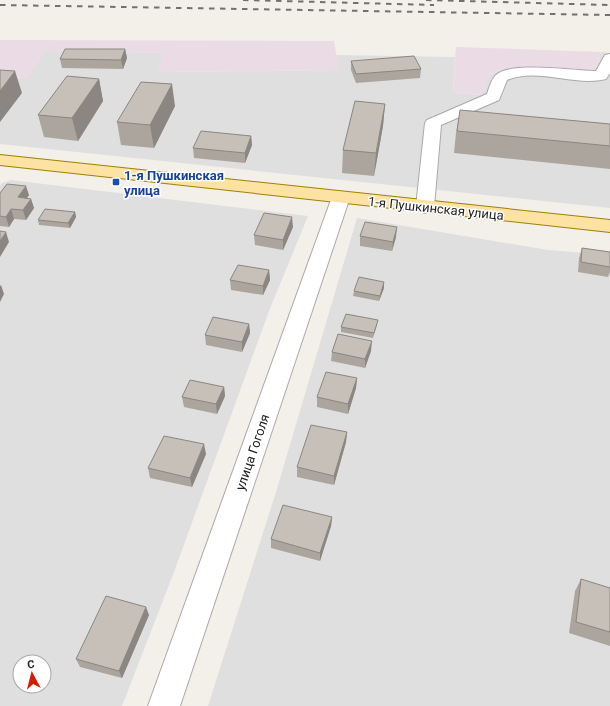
<svg xmlns="http://www.w3.org/2000/svg" width="610" height="706" viewBox="0 0 610 706" font-family="Roboto,sans-serif">
<rect width="100%" height="100%" fill="#f2f0e9"/>
<g fill="#e0dfdf" fill-rule="evenodd">
<path d="M45 50 163 53 159 72 338 70 336 55 455 57 453 93 482 95 489 75 505 67 596 71 601 52 610 53V208L0 144V76L26 78Z"/>
<path d="M11 180 308 216 269 311 174 572 122 706H0V186L2 183ZM20 662H44V686H20Z"/>
<path d="M357 218 548 250 610 255V706H208L276 492Z"/>
</g>
<g fill="#ebdbe5">
<path d="M0 40 334 41 339 70 158 72 163 53 45 50 26 78 0 76Z"/>
<path d="M456 47 601 52 596 71 505 67 489 75 482 95 453 93Z"/>
</g>
<g fill="none" stroke-linecap="round" stroke-linejoin="round">
<defs>
<g id="minor">
<path d="M610 54V73L606 79C575 87 538 67 507 80L499 100 441 125 434 207 431 211 425 213 419 211 416 207 425 123 427 120 487 94C489 88 491 80 496 75 510 61 575 71 596 71L605 55Z"/>
<path d="M341 192 347 193 350 197 180 706H148L332 197 335 193Z"/>
</g>
<path id="major" d="M0 155 610 220V232L0 165Z"/>
</defs>
<use href="#minor" stroke="#a9a9a9" stroke-width="2"/>
<use href="#major" stroke="#9f8100" stroke-width="2"/>
<use href="#minor" fill="#fff" fill-rule="evenodd"/>
<use href="#major" fill="#fce2a3" fill-rule="evenodd"/>
<g stroke="#707070" stroke-width="2" stroke-dasharray="5.5 5.5" stroke-linecap="butt">
<path d="M243 0 434 5"/>
<path d="M426 0 610 5"/>
<path d="M0 5 610 15"/>
</g>
</g>
<g fill="#aba59e">
<path d="M125 49 127 58 123 69 62 68 60 59Z"/>
<path d="M351 61 421 69 420 78 356 83 351 70Z"/>
<path d="M99 79 103 101 78 141 44 137 38 115Z"/>
<path d="M385 104 383 126 374 176 342 173 343 150Z"/>
<path d="M175 106 154 148 121 145 117 122Z"/>
<path d="M460 110 610 124V169L454 153 456 133Z"/>
<path d="M251 136 252 145 245 163 194 158 193 148Z"/>
<path d="M0 193 29 195 27 198 31 199 34 208 26 220 14 219 9 227 0 226Z"/>
<path d="M75 212 76 217 70 228 39 225 38 220Z"/>
<path d="M293 227 283 250 255 245 254 235Z"/>
<path d="M360 236 396 237 392 251 360 246Z"/>
<path d="M582 248 610 252V272L608 277 578 272 579 258Z"/>
<path d="M269 270 270 280 263 295 231 290 230 280Z"/>
<path d="M384 282V288L379 301 353 296 354 291Z"/>
<path d="M249 324 250 333 242 352 206 345 205 335Z"/>
<path d="M377 325 373 338 341 332V327Z"/>
<path d="M371 351 365 368 331 361 332 352Z"/>
<path d="M357 378 356 388 348 414 317 407V397Z"/>
<path d="M224 387 225 396 217 414 184 407 182 397Z"/>
<path d="M347 432 346 442 334 485 297 477V467Z"/>
<path d="M206 454 192 487 150 478 148 468Z"/>
<path d="M332 517 331 526 320 561 271 548V539Z"/>
<path d="M581 579 610 588V646L569 633 575 591Z"/>
<path d="M149 615 122 678 80 667 76 659Z"/>
</g>
<g fill="#8b8681">
<path d="M125 49 127 58 123 69 121 60Z"/>
<path d="M15 71 22 93 0 122V91Z"/>
<path d="M99 79 103 101 78 141 72 118Z"/>
<path d="M172 84 175 106 154 148 150 125Z"/>
<path d="M385 104 383 126 374 176 376 153Z"/>
<path d="M251 136 252 145 245 163V153Z"/>
<path d="M26 186 29 195 21 207 18 197Z"/>
<path d="M31 199 34 208 26 220 23 210Z"/>
<path d="M11 209 14 219 9 227 6 217Z"/>
<path d="M75 212 76 217 70 228 68 223Z"/>
<path d="M292 217 293 227 283 250V240Z"/>
<path d="M397 227 396 237 392 251 393 242Z"/>
<path d="M6 232 9 242 0 257V241Z"/>
<path d="M269 270 270 280 263 295V286Z"/>
<path d="M384 282V288L379 301 380 296Z"/>
<path d="M1 285 4 294 0 302V286Z"/>
<path d="M249 324 250 333 242 352V342Z"/>
<path d="M372 341 371 351 365 368V359Z"/>
<path d="M357 378 356 388 348 414V404Z"/>
<path d="M224 387 225 396 217 414 216 404Z"/>
<path d="M347 432 346 442 334 485V476Z"/>
<path d="M204 444 206 454 192 487 190 478Z"/>
<path d="M332 517 331 526 320 561V553Z"/>
<path d="M146 607 149 615 122 678 119 671Z"/>
</g>
<g fill="#c7c0b8" stroke="#8b8681">
<path d="M65 49H125L121 60 60 59Z"/>
<path d="M414 56 421 69 356 74 351 61Z"/>
<path d="M0 70 15 71 0 91Z"/>
<path d="M67 76 99 79 72 118 38 115Z"/>
<path d="M141 82 172 84 150 125 117 122Z"/>
<path d="M355 101 385 104 376 153 343 150Z"/>
<path d="M460 110 610 124V146L457 131Z"/>
<path d="M201 131 251 136 245 153 193 148Z"/>
<path d="M7 184 26 186 18 197 31 199 23 210 11 209 6 217 0 216V193Z"/>
<path d="M45 209 75 212 68 223 38 220Z"/>
<path d="M264 213 292 217 283 240 254 235Z"/>
<path d="M365 222 397 227 393 242 360 236Z"/>
<path d="M0 231 6 232 0 241Z"/>
<path d="M582 248 610 252V267L581 262Z"/>
<path d="M238 265 269 270 263 286 230 280Z"/>
<path d="M359 277 384 282 380 296 354 291Z"/>
<path d="M346 314 378 320 374 333 341 327Z"/>
<path d="M213 317 249 324 242 342 205 335Z"/>
<path d="M338 334 372 341 365 359 332 352Z"/>
<path d="M326 372 357 378 348 404 317 397Z"/>
<path d="M190 380 224 387 216 404 182 397Z"/>
<path d="M311 425 347 432 334 476 297 467Z"/>
<path d="M164 436 204 444 190 478 148 468Z"/>
<path d="M283 505 332 517 320 553 271 539Z"/>
<path d="M581 579 610 588V632L576 622Z"/>
<path d="M106 596 146 607 119 671 76 659Z"/>
</g>
<rect fill="#1a4fb4" stroke="#fff" stroke-width="1.5" x="112" y="178" width="8" height="8" rx="2"/>
<g text-anchor="middle" stroke-width="3" stroke-linejoin="round" paint-order="stroke">
<g font-size="13" font-weight="bold" fill="#164399" stroke="#fff" text-anchor="start">
<text x="124" y="180">1-я Пушкинская<tspan x="124" dy="15">улица</tspan></text>
</g>
<g font-size="13" fill="#222" stroke="#fff">
<text transform="translate(436 208) rotate(6)" y="5">1-я Пушкинская улица</text>
<text transform="translate(252 452) rotate(-71)" y="5">улица Гоголя</text>
</g>
</g>
<g transform="translate(32 674) rotate(353)"><circle r="19" fill="#ffffff" stroke="#a7a7a7"/>
<path d="M0-3L7 15L0 10L-7 15Z" fill="#d31d00"/>
<text y="-6" font-size="11" font-weight="bold" text-anchor="middle" fill="#222222">С</text>
</g>
</svg>
